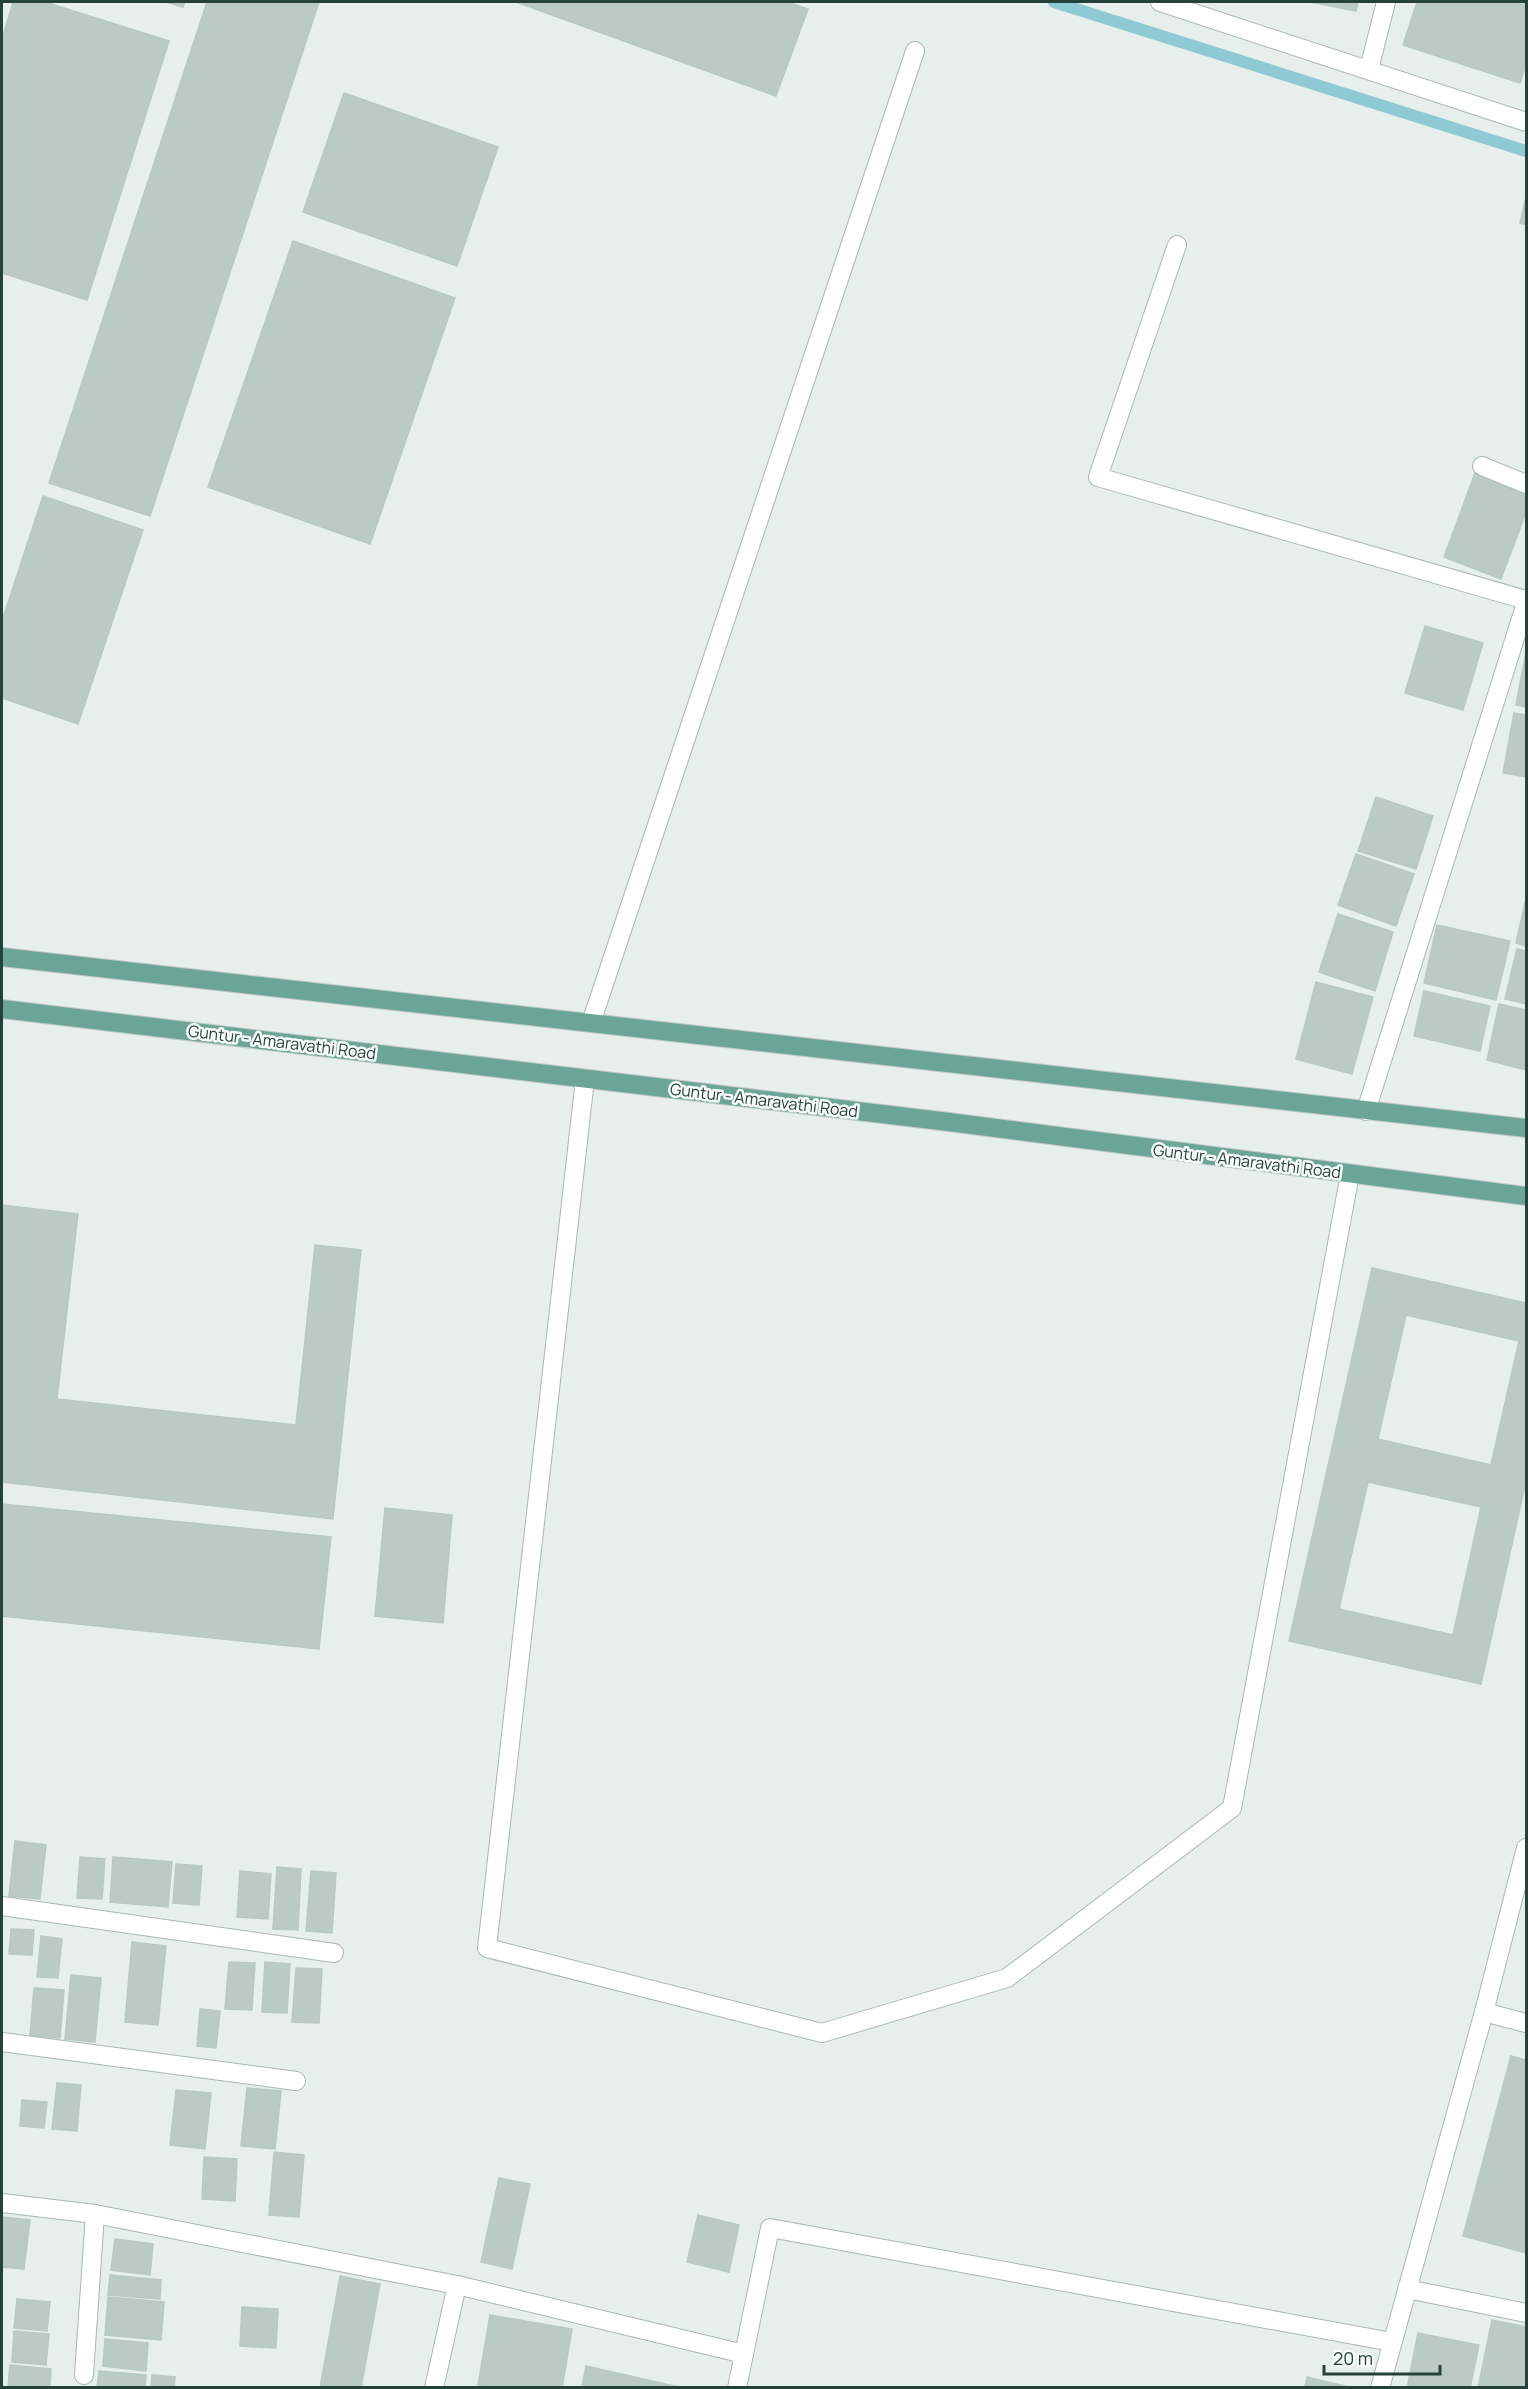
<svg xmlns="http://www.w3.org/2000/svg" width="1528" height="2389" viewBox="0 0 1528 2389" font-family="Manrope,sans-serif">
<rect width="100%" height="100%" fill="#e6efeb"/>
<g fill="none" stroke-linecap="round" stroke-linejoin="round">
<path stroke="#8ec9d4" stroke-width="12" d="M1054 2 1526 151"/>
</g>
<g fill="#bbcac4" stroke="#b8c9c2" stroke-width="1.5" fill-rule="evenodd">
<path d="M13 2H45L169 41 87 300 2 273V39Z"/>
<path d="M166 2H185L183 7Z"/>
<path d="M207 2H319L150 516 49 483Z"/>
<path d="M516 2H787L808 9 776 96Z"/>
<path d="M1311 2H1358L1356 11Z"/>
<path d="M1417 2H1526V64L1520 83 1403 45Z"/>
<path d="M344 93 498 147 457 266 303 212Z"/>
<path d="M1526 197V225L1520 223Z"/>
<path d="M293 241 455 298 370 544 208 487Z"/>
<path d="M1475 473 1526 492V512L1501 579 1444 557Z"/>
<path d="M43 496 143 530 78 724 2 698V621Z"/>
<path d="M1425 626 1483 643 1463 710 1405 693Z"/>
<path d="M1526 652V707L1516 705Z"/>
<path d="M1514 713 1526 715V777L1503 773Z"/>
<path d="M1376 797 1433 816 1416 869 1358 851Z"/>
<path d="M1356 854 1414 874 1396 926 1338 905Z"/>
<path d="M1526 899V946L1516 943Z"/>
<path d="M1338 914 1393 932 1375 991 1319 972Z"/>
<path d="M1437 925 1510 941 1496 1000 1424 983Z"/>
<path d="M1517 949 1526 951V1004L1505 999Z"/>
<path d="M1316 982 1373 997 1352 1074 1296 1059Z"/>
<path d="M1424 991 1490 1006 1480 1051 1414 1036Z"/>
<path d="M1499 1004 1526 1010V1070L1487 1060Z"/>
<path d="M2 1205 78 1214 57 1399 296 1425 315 1245 361 1250 333 1519 2 1482Z"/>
<path d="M1372 1268 1526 1303V1481L1481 1684 1289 1641ZM1406 1315 1519 1341 1491 1465 1378 1439ZM1368 1482 1481 1507 1453 1635 1339 1609Z"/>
<path d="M2 1504 331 1537 319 1649 2 1616Z"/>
<path d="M385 1508 452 1515 443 1623 375 1616Z"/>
<path d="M15 1841 46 1845 40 1899 9 1896Z"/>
<path d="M80 1857 105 1859 102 1899 77 1898Z"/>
<path d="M113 1857 172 1862 168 1907 110 1902Z"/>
<path d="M176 1864 202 1866 199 1905 173 1903Z"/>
<path d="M277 1867 301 1869 298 1930 273 1929Z"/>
<path d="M240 1871 271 1874 268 1919 237 1917Z"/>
<path d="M311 1871 336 1873 332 1933 306 1931Z"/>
<path d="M11 1929 34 1930 32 1955 9 1954Z"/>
<path d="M41 1936 62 1939 58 1978 37 1977Z"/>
<path d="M132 1942 166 1946 158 2025 125 2022Z"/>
<path d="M229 1962 255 1963 252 2010 225 2009Z"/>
<path d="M265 1962 290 1964 287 2013 262 2012Z"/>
<path d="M296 1968 322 1969 319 2023 292 2022Z"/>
<path d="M71 1975 101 1978 95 2042 65 2039Z"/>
<path d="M34 1988 64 1990 60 2038 30 2036Z"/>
<path d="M200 2009 220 2011 216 2048 197 2046Z"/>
<path d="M1511 2056 1526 2060V2253L1463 2236Z"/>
<path d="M57 2083 81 2085 77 2131 52 2129Z"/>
<path d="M247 2088 281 2091 275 2149 241 2146Z"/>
<path d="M176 2090 211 2093 205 2149 170 2145Z"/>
<path d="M22 2100 47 2102 44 2128 20 2126Z"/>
<path d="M274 2152 304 2155 299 2217 269 2215Z"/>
<path d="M204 2157 237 2159 235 2201 202 2199Z"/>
<path d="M499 2178 530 2184 512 2269 481 2262Z"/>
<path d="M698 2215 739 2225 729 2272 687 2262Z"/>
<path d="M2 2217 30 2220 24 2269 2 2267Z"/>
<path d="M115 2239 153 2244 150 2275 111 2270Z"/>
<path d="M110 2275 161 2280 160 2299 108 2295Z"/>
<path d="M340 2276 380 2284 361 2388H320Z"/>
<path d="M108 2297 164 2302 161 2340 105 2335Z"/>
<path d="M17 2299 50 2302 47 2331 14 2328Z"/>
<path d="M242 2307 278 2309 276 2348 240 2346Z"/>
<path d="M490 2315 572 2329 562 2388H493L478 2385Z"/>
<path d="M1492 2320 1526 2327V2388H1478Z"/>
<path d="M14 2331 49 2334 46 2365 12 2362Z"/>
<path d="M1418 2333 1479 2345 1470 2388H1407Z"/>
<path d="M105 2339 148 2343 146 2371 103 2366Z"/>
<path d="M10 2365 51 2369 50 2388H8Z"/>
<path d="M586 2366 683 2388H582Z"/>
<path d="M99 2371 146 2375 145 2388H97Z"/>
<path d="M152 2375 175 2377 174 2388H151Z"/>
<path d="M1307 2377 1353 2388H1305Z"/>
</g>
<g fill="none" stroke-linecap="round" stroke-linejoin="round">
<defs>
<g id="street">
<path d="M1160 2 1526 122"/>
<path d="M1369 69 1386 2"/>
<path d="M1177 245 1098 477 1526 600"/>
<path d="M1482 466 1526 484"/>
<path d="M591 1023 915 51"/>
<path d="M585 1079 487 1948 822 2033 1007 1978 1232 1808 1350 1174"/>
<path d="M1366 1111 1526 603"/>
<path d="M2 1906 334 1953"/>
<path d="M1484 2012 1526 2023"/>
<path d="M2 2042 296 2081"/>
<path d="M2 2203 95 2214 457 2285 744 2354"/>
<path d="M1407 2289 1526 2313"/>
<path d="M84 2375 95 2214"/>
<path d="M434 2388 457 2285"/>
<path d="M737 2388 770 2228 1392 2342"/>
<path d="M1380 2388 1484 2012 1526 1848"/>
</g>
<g id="primary">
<path d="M2 957 1526 1128"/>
<path d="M2 1009 949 1122 1526 1196"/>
</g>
</defs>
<use href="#street" stroke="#a8b8b2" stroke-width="20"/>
<use href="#primary" stroke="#c2cac8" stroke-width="20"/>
<use href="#street" stroke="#fff" stroke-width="18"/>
<use href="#primary" stroke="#6aa596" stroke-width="18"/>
</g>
<g text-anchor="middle" stroke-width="5" stroke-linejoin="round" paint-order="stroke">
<g font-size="16" fill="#24423a" stroke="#f7fbf9">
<text transform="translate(282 1042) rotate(7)" y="6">Guntur - Amaravathi Road</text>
<text transform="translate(764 1100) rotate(7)" y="6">Guntur - Amaravathi Road</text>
<text transform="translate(1247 1161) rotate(7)" y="6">Guntur - Amaravathi Road</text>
</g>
</g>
<rect width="1528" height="2389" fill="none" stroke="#24423a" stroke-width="6"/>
<path d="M1324 2365v9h116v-9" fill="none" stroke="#24423a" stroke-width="3"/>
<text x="1333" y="2365" font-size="18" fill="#24423a" stroke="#f7fbf9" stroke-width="4.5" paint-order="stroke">20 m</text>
</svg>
